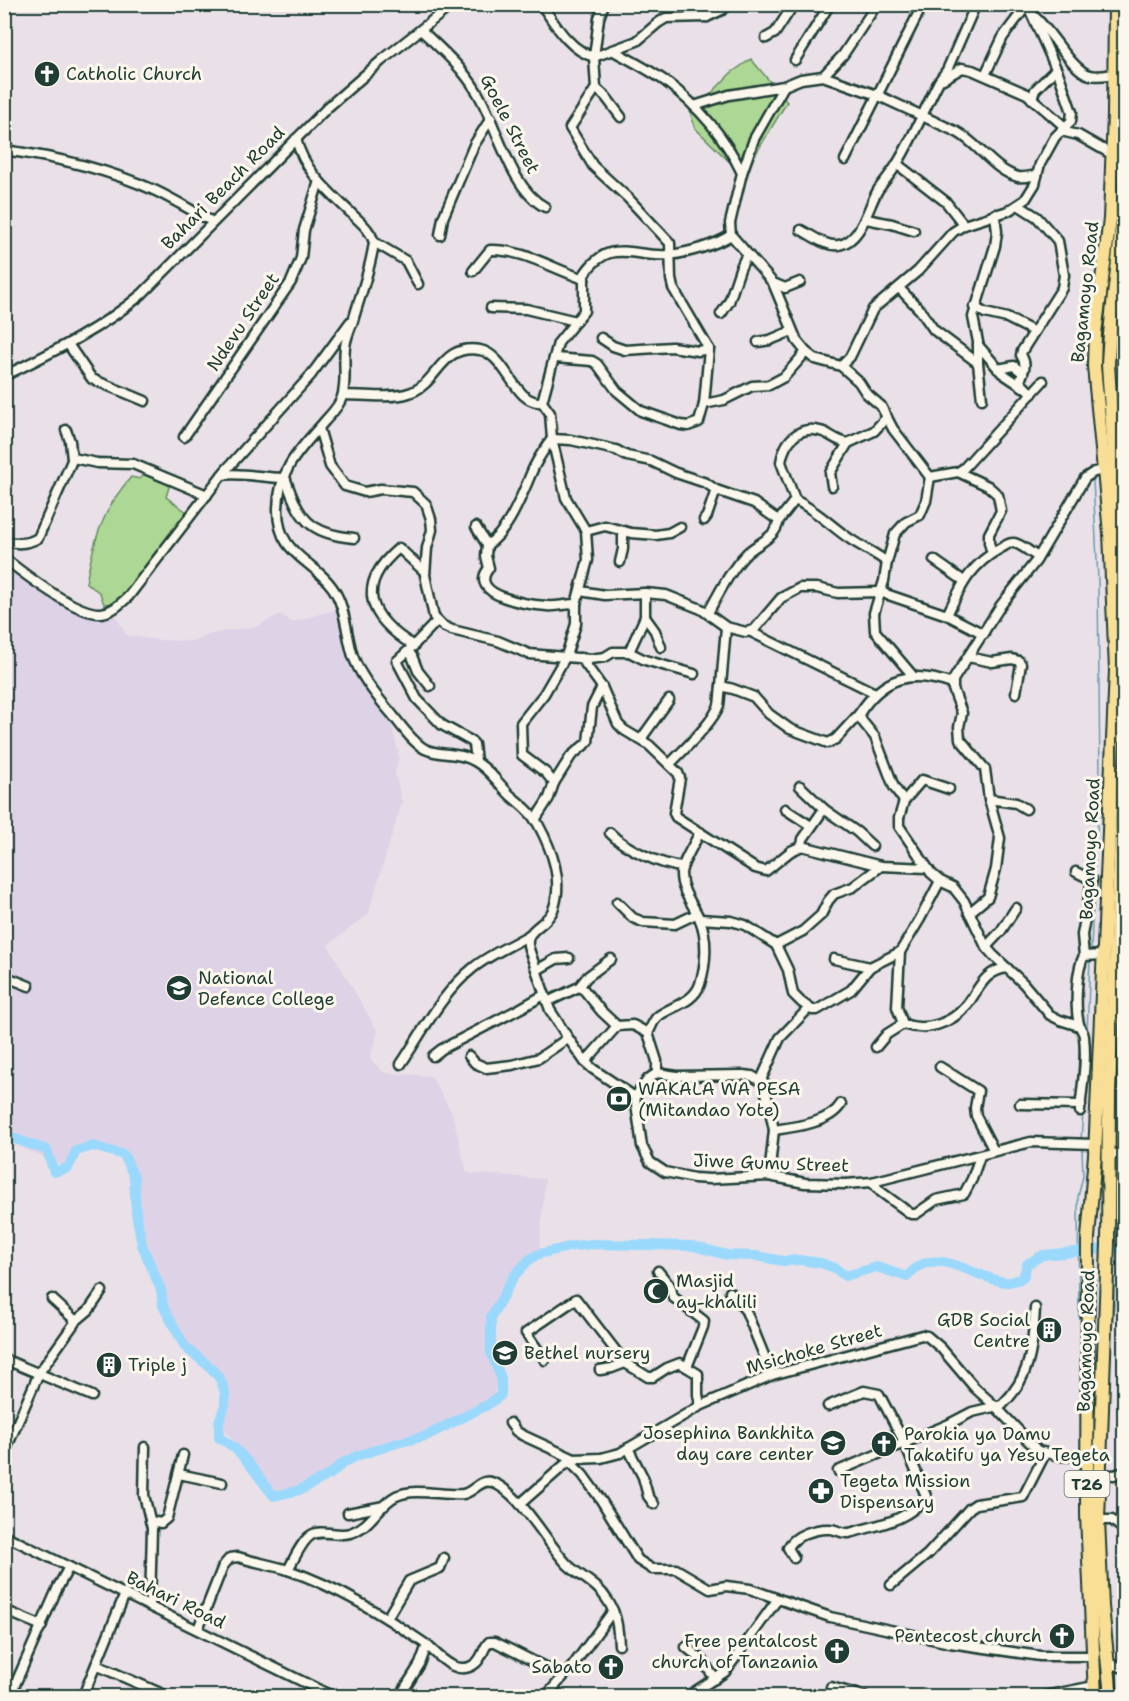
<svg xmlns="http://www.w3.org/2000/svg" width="1129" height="1701" viewBox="0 0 1129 1701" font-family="'Shantell Sans',sans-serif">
<rect width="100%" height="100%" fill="#eae1e8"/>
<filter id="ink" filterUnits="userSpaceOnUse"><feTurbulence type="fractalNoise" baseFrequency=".0167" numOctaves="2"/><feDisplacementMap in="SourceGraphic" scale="12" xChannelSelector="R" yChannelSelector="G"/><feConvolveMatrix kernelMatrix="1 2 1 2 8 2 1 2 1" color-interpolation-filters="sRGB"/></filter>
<g filter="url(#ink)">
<path fill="#ded2e6" d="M5 564 19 567 82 603 112 610 127 635 157 640 190 641 219 632 258 626 280 614 292 622 341 608 360 673 390 716 399 757 395 774 402 802 368 915 328 945 378 1032 370 1059 385 1073 431 1076 452 1113 467 1173 545 1179 539 1254 514 1276 491 1317V1352L501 1378 489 1404 426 1436 369 1451 317 1481 274 1496 219 1422 225 1392 192 1353 163 1306 142 1245 134 1177 124 1155 92 1146 76 1151 68 1168 5 1140Z"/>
<g fill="#add794" stroke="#668a64" stroke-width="1.5">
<path d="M751 59 787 102 743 175 695 128 690 111 701 104 731 73Z"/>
<path d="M145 472 170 484 166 497 188 513 145 568C124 580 133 602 104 604L100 593 86 583C94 540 102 510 131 477L140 479Z"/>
</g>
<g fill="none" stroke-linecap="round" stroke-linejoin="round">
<g stroke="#699bac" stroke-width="1.5">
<path d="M1093 480 1098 580 1100 783 1094 878"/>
<path d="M1091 952 1093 897"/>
<path d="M1087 1032 1090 959"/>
<path d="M1081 1140 1083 1112"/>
<path d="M1082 1148 1083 1176 1078 1197 1079 1316 1082 1322"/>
<path d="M1110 1342 1114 1305V1233"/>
</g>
<path stroke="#9bd9fc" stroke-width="10" d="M4 1135 47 1150 54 1172 68 1168 76 1151 93 1146 124 1155 134 1177 136 1213 142 1245 161 1290 163 1306 185 1347 210 1367 220 1379 225 1392V1405L219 1422V1438C244 1450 256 1476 274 1496L300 1490 331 1474 343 1463 357 1456 397 1443 426 1436 489 1404 501 1395V1378L491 1352V1317L514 1276 530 1259 539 1254 573 1246 593 1244 693 1246 727 1255 756 1256 783 1261 799 1260 821 1263 835 1268 845 1276 877 1267 907 1277C934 1241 972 1278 1005 1282 1010 1283 1017 1280 1023 1278L1027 1264 1043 1255 1124 1247"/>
<defs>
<g id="minor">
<path d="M541 4C555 24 569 50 594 57L637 41 658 23 666 18 707 17 722 10 729 4"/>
<path d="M695 4 707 17"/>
<path d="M1034 16C1051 30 1072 71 1090 75 1098 77 1107 75 1114 74"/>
<path d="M421 30C441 49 462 67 477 92 497 124 510 189 545 207"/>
<path d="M766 38 775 33 794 4"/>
<path d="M612 50C630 60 648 69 665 81 697 105 725 137 742 173L730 223 731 235 773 283 797 341 806 352 815 359 841 366 850 357 873 309 918 271 953 232 964 225 1008 211 1025 200 1035 184 1040 164 1055 137 1071 121 1072 112 1059 75 1027 4"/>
<path d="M795 60 830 4"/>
<path d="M985 75 1003 37 1027 5"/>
<path d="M823 76 843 55 877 4"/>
<path d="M943 79 962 68 972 70 1027 94 1065 127"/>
<path d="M596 88 606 97 621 117"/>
<path d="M1032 99 1035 90 1056 69"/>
<path d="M694 106 729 95 784 86 801 79 823 76 877 95 957 132C979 144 993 170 1018 177 1024 178 1031 176 1037 175"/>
<path d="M1061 131 1078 135 1113 155"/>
<path d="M296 139C304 171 328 191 351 213 360 222 370 229 374 242 371 268 360 296 353 321 350 329 346 338 345 347 343 363 347 382 342 397 339 407 330 415 324 422 300 450 279 468 278 508 277 555 311 558 332 587 346 606 346 635 353 656 360 676 377 697 391 713 400 724 412 742 425 749 437 755 453 753 465 757 485 763 496 781 510 795 520 804 531 811 538 824 552 850 564 881 553 910 547 926 522 929 529 949L550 1010 568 1038 585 1062 593 1069 635 1097 642 1146 650 1162 665 1172 694 1178 710 1179 769 1176 805 1183 846 1184 872 1182 1031 1142 1094 1144"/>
<path d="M4 150C56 157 108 169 156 191 175 200 194 212 213 222"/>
<path d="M845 160 923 4"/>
<path d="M897 164 946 202 964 225"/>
<path d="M742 173 754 139 784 86"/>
<path d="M1018 205 1037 217 1058 241 1064 275 1062 288 1022 351 1021 355C1028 366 1023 370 1020 382L1032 394"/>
<path d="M866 219 892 224 914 231"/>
<path d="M801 230C813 236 826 247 839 245 862 241 868 206 878 190 884 181 892 173 897 164 913 138 925 108 939 81L947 70 976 4"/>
<path d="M440 235 443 218 474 145 491 118"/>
<path d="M374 242 406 261 418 284"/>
<path d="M473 271 490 250C523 249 553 269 584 279"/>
<path d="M773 283 785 288 800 282"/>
<path d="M899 288 920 310 934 330 978 363 982 399"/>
<path d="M974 307 985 313 1007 318 1033 331"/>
<path d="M491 308 526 309 576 321"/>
<path d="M721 314 729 302 740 269 747 254"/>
<path d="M601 338 613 346 625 350 672 347 698 351 709 349"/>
<path d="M758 342 770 340 792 331"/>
<path d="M68 344 92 379 145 401"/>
<path d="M978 345 1002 373 1023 387"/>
<path d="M555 358 592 361 597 364 617 391 641 411 681 425 688 426 699 422 704 404 709 349 673 288 671 279 670 243 628 198 593 166 570 128 596 88 594 57 599 18 604 4"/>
<path d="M978 363V342L973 317 995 246 997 232 995 214"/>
<path d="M841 366 859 382 866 393 881 406 893 429 930 477 958 472 964 468 1043 381"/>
<path d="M998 369 1014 366 1023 373"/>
<path d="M4 376C53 352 101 329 142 294L328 107 381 61 453 4"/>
<path d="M343 395C362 395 391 399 409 393 439 384 440 343 480 350 508 356 514 405 542 402"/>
<path d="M704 404 724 400 752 386 769 385 784 377 806 352"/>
<path d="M319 428 330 466 345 486 365 492 381 489 413 492 426 504 431 519 432 530 427 548 425 575 434 617 443 626 452 630 498 641 529 654 590 659 605 657 613 652H629L645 617V593"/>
<path d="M66 430 70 441 72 459"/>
<path d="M1112 434 1124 437"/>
<path d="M184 437 291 282 301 258 304 230 319 181"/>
<path d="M958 472 988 486 998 495 1001 511 989 534V543L992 553"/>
<path d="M222 475C243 472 262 478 283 478L286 474"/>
<path d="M285 477C299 518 308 534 354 538"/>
<path d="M832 486 830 473 848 443"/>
<path d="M795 500C816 510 831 526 850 539 862 547 875 553 887 562"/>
<path d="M704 520 707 516 716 490 754 503 775 518 780 519 795 500 781 462C785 438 802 423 826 433 833 437 839 442 848 443L874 431 887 417"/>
<path d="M476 527 487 545 486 556 489 568C466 596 530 605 547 606 556 607 566 604 576 604"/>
<path d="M586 531 605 526 631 533 656 535 669 533 680 527"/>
<path d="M4 541C15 544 28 544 38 538L73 458 97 463 133 464 207 495"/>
<path d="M487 545C510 531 523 491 534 467 539 457 545 448 552 439L571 440 616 450 627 456 651 461 676 473 706 483 716 490"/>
<path d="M4 558C23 573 77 615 101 613 112 612 120 604 128 597L225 471 311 375 350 322"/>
<path d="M934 560 964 581"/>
<path d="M620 562 623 549V531"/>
<path d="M580 591 605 595 645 593 666 595 701 609 726 627 746 632 754 630 781 598 800 588H817L838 593 880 592 947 615 984 634"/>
<path d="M708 613C719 593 731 569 747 553 759 542 776 538 779 520"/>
<path d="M947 615C961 586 971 564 1001 548 1005 546 1009 542 1014 543 1021 544 1031 553 1038 557"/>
<path d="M645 617 655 631 661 647"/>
<path d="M726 627 721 686 733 689 754 697 769 714 790 729 828 743 836 739 859 714"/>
<path d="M751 632 875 693"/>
<path d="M414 646C369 618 354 586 399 548L425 572"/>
<path d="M408 651 397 661 417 699 442 725 471 741 474 744 476 761"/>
<path d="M629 652 645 660 694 674"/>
<path d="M968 657 992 662 1012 659 1019 661 1021 664 1016 693"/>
<path d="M581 658 602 687 618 724 624 730 649 745 678 773 680 778 674 813 676 817 755 868 766 871 791 851 802 846 881 866 927 868"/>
<path d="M913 676 875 631 874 613 884 581 887 562 895 534 906 522 920 515 926 501 930 477"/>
<path d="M952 684C911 669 883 677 859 714L862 721 875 737 894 787 904 801 899 818V826L931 873 940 881 953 887 964 901 986 947 993 955 1023 983 1050 1015 1060 1020 1079 1026"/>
<path d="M430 686 418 671 412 656 408 651 437 621"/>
<path d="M641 739 669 700"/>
<path d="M670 764C683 750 713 723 719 705 720 700 720 692 721 686"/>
<path d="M554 783 571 756 588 742 592 707 602 687"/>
<path d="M800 786 824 809"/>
<path d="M989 799 1016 803 1026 809"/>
<path d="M904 801 922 780 949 789"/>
<path d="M785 809 811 826"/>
<path d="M535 820 549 798 554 783 546 773 522 755 521 723 544 694 566 656 576 624V604L588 560 586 531 566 498 552 439 550 413 542 402 558 343 584 311V275C609 236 633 258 669 255 687 253 716 245 731 235"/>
<path d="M610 833C624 848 661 865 682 867"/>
<path d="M802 846 803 839 824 809 857 832 872 846"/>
<path d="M1076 872 1092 880 1082 935 1084 956"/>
<path d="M617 902 633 918 643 922 675 924 696 914"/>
<path d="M969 913 988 897 996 869 1000 838 989 799 985 769 960 739 959 727 962 713 953 689V680L1001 605 1036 561 1085 478 1094 472 1104 470"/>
<path d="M700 919 731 921 745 925 776 945 788 970 793 994 801 1002 812 1010H817L851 990 870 967 900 952"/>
<path d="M776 945 803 931 821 915 828 901 834 894 853 887 881 866"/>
<path d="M986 947 1001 931 1016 908"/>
<path d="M834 959 870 967"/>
<path d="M537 970 556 959 569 958"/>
<path d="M4 976 29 986"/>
<path d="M579 987 587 977 611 959"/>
<path d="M547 1002 579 987 584 990 601 1011 617 1026"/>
<path d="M903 1024 897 1007 900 952 920 919 940 881"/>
<path d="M876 1047 887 1034 903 1024C926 1032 951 1024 967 1005 979 989 984 971 1007 968"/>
<path d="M433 1056 442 1049 521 1008 544 995"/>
<path d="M469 1056 475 1063 486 1068 512 1065 539 1058 568 1038"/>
<path d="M585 1062 617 1026 633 1025 648 1033"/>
<path d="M401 1064C423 1031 442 993 473 968 490 954 511 946 529 935"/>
<path d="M940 1067 978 1091 975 1108 976 1116 994 1151"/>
<path d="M657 1073V1061L648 1033C651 1028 653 1021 657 1017 671 1006 694 1003 700 984 706 965 708 939 700 920 694 905 681 892 681 874 681 864 695 843 700 832"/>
<path d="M761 1080 780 1038 809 1008"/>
<path d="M635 1097 648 1079 657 1073 677 1076 743 1075 752 1076 764 1083 774 1130 769 1176"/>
<path d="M1020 1104 1081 1105"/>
<path d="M1080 1111C1082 1086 1087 1062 1084 1037 1084 1032 1080 1029 1079 1024 1075 1008 1076 970 1084 956L1103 955"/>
<path d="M774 1130C795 1127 830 1123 841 1104"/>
<path d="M1107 1156 1124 1152"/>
<path d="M872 1182 881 1192 911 1214H916L936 1200 964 1194 972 1179 980 1156"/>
<path d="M658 1271 670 1286 673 1297 704 1321 703 1327 687 1367"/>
<path d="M730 1292 746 1311 772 1375"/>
<path d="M52 1299 76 1321"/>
<path d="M4 1359 92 1396"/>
<path d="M545 1360 526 1333 576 1299 625 1363 640 1372 648 1377H653L667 1368 680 1363 698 1374V1394L700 1406"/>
<path d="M600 1370 612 1368 625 1363"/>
<path d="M510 1423 516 1431 522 1435 574 1459"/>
<path d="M145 1447 144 1495 152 1528 150 1606"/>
<path d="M628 1448 643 1477 648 1496 654 1504"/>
<path d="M4 1454 39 1373 76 1321 89 1310 102 1291"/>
<path d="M569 1461 583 1475 601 1500 638 1560 652 1569H676L710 1589 726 1586 750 1589 830 1617 950 1643 1040 1656H1093"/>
<path d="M838 1471 947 1425 972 1412 1002 1405C1031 1377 1033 1346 1035 1308"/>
<path d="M179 1474 222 1483"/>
<path d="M1099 1474 1114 1475 1124 1472"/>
<path d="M520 1504 569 1461 574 1459 601 1458 620 1453 700 1406 772 1375 922 1335 927 1336 941 1348 975 1388 996 1407 1038 1451 1060 1456 1099 1458"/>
<path d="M348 1513 384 1506"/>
<path d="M1098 1520H1112L1124 1530"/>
<path d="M150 1521 161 1523 167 1518 183 1455"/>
<path d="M4 1535 332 1696"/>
<path d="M794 1558 788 1548C794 1535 816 1528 830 1529 837 1529 841 1534 849 1533 876 1525 908 1522 926 1496L904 1442 879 1394 864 1391 828 1406"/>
<path d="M288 1570C293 1561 302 1541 310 1536 320 1528 338 1537 350 1533 371 1527 378 1505 396 1496 416 1487 442 1496 463 1494 474 1492 480 1479 491 1482 520 1491 547 1544 568 1565 582 1578 598 1584 608 1601 617 1615 618 1629 619 1645"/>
<path d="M891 1585 928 1554 970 1508 976 1504 1023 1497 1045 1454"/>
<path d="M4 1610 42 1626"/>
<path d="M387 1618 409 1581 440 1568 444 1558"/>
<path d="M198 1629 223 1566 230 1558 238 1557C254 1562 272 1565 288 1570 338 1587 383 1615 427 1645"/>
<path d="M686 1647 703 1661 715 1679"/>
<path d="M1107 1663 1124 1668"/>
<path d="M96 1665 167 1696"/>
<path d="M831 1687 864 1696"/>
<path d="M10 1696 58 1587 69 1567"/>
<path d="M83 1696 125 1594"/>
<path d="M400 1696 420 1664 427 1645C440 1657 458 1678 476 1663 483 1657 483 1648 489 1642H495L563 1676"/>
<path d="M546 1696 571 1668 613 1611"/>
<path d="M688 1696 725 1672 777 1600"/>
<path d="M1044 1696 1094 1686"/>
</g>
<g id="highway">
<path d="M1124 191C1122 250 1110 307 1108 365L1124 603"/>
<path d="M1095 1696 1087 1515 1088 1238 1095 1155 1116 670 1110 533 1094 366 1095 333 1110 219 1114 114 1115 4"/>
<path d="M1111 1696 1102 1606 1098 1520 1108 1244 1109 1093 1124 771"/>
</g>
</defs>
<use href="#minor" stroke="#1f3d34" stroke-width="13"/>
<use href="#highway" stroke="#1f3d34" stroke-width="16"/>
<use href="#minor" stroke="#fbf7ec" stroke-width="8"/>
<use href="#highway" stroke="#f9df96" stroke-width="12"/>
</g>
</g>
<defs>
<symbol id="church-disc" viewBox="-11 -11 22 22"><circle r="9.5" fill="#1f3d34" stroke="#fbf7ec"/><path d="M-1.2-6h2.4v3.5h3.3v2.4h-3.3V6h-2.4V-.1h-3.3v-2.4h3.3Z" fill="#fff"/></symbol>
<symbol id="school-disc" viewBox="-11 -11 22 22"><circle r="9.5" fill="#1f3d34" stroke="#fbf7ec"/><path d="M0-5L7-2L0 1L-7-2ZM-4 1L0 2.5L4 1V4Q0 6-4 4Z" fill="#fff"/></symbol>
<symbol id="bank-disc" viewBox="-11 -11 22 22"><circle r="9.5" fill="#1f3d34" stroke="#fbf7ec"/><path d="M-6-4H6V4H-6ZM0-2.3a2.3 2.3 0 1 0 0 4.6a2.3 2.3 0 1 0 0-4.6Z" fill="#fff"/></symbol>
<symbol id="mosque-disc" viewBox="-11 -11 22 22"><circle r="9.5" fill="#1f3d34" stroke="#fbf7ec"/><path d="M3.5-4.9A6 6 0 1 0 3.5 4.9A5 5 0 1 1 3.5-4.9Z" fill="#fff"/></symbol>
<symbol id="building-disc" viewBox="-11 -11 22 22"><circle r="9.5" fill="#1f3d34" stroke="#fbf7ec"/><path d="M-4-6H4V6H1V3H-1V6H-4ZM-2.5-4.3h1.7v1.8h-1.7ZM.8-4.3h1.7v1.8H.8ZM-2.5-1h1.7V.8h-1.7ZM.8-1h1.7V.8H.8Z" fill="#fff"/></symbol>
<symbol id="pharmacy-disc" viewBox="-11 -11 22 22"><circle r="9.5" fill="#1f3d34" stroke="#fbf7ec"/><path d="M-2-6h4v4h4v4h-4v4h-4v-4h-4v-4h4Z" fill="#fff"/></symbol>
</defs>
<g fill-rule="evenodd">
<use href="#church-disc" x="32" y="59" width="30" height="30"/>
<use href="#school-disc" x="164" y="973" width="30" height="30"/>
<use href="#bank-disc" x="604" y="1084" width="30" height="30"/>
<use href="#mosque-disc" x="641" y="1276" width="30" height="30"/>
<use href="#building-disc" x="1034" y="1315" width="30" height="30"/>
<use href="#school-disc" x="490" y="1338" width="30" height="30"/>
<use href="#building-disc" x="94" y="1350" width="30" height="30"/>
<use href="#school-disc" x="818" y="1428" width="30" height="30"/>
<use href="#church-disc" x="869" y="1429" width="30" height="30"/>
<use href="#pharmacy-disc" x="806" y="1476" width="30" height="30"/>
<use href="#church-disc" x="1047" y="1621" width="30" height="30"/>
<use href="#church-disc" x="822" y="1636" width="30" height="30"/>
<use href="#church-disc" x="596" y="1652" width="30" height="30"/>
</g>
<g text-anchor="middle" stroke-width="6" stroke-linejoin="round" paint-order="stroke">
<rect fill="#fbf7ec" stroke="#61756b" stroke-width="1.5" x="1064.5" y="1471" width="45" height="26" rx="4.5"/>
<g font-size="16" font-weight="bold" fill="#1f3d34">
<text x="1087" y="1490">T26</text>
</g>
<g font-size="18" fill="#1f3d34" stroke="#fbf7ec" text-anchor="start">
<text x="66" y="80">Catholic Church</text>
<text x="198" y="984">National<tspan x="198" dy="21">Defence College</tspan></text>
<text x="638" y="1095">WAKALA WA PESA<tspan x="638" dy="21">(Mitandao Yote)</tspan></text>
<text x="676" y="1287">Masjid<tspan x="676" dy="21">ay-khalili</tspan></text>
<text x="1030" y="1326" text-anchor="end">GDB Social<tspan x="1030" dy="21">Centre</tspan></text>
<text x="524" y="1359">Bethel nursery</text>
<text x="128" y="1371">Triple j</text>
<text x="814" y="1439" text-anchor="end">Josephina Bankhita<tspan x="814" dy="21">day care center</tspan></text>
<text x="904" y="1440">Parokia ya Damu<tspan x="904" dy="21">Takatifu ya Yesu Tegeta</tspan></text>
<text x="840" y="1487">Tegeta Mission<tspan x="840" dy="21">Dispensary</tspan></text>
<text x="1042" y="1642" text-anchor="end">Pentecost church</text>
<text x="818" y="1647" text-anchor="end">Free pentalcost<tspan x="818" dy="21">church of Tanzania</tspan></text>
<text x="592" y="1673" text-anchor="end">Sabato</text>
</g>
<g font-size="18" fill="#1f3d34" stroke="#fbf7ec">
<text transform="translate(510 124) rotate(63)" y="6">Goele Street</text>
<text transform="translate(223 188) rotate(-45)" y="6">Bahari Beach Road</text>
<text transform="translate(1085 292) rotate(-84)" y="6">Bagamoyo Road</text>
<text transform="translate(243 322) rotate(-56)" y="6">Ndevu Street</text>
<text transform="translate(1090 849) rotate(-87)" y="6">Bagamoyo Road</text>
<text transform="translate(771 1163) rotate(2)" y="6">Jiwe Gumu Street</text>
<text transform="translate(1086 1341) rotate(-88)" y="6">Bagamoyo Road</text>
<text transform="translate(814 1349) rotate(-16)" y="6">Msichoke Street</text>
<text transform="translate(176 1600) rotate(26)" y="6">Bahari Road</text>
</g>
</g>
<rect width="1129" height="1701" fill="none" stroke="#fbf7ec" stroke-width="24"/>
<rect x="12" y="12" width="1105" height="1677" fill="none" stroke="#1f3d34" stroke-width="2" filter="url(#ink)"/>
</svg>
